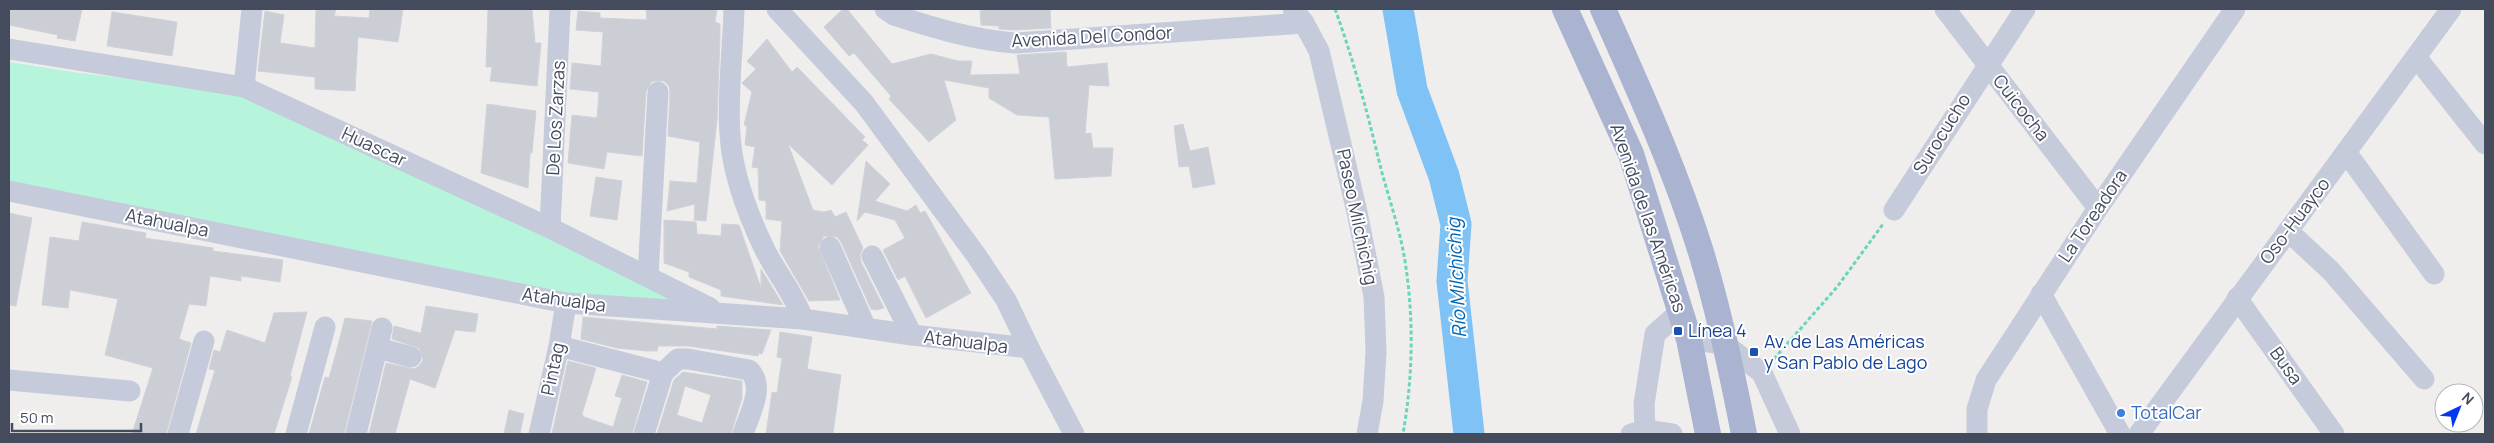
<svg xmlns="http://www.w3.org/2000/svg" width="2494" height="443" viewBox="0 0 2494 443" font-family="Manrope,sans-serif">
<rect width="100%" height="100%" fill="#f0eeed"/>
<path fill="#b6f4dc" d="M9 62 80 73 241 92 679 301 566 298 9 184Z"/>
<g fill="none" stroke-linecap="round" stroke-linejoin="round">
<path stroke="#7ec2f6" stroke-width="31" d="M1398 9 1412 90 1444 176 1456 224 1452 281 1469 434"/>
</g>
<g fill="#ccced6" stroke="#d1d1da" fill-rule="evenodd">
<path d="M9 9H82L75 41 57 38 58 35 9 25Z"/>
<path d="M316 9H336L334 16 369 18 370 9H403L398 42 358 37 355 91 315 89V77L258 71 265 11 284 15 280 43 315 48Z"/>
<path d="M488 9H532L535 43H541L537 86 490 81 492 67H486Z"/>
<path d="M646 9H717L715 22 720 24V37L717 120 706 221 694 220 695 204 667 211 670 181 697 183 700 142 668 136 670 93 669 86 664 81H652L646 91 642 156 607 152 604 169 568 163 572 115 597 118 599 92 570 89 572 63 601 66 603 32 576 30 578 11 600 13V18L647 20Z"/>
<path d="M843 9H847L892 64 931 54 958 61H972L970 75 1020 74 1017 55 1066 52 1067 67 1107 63 1109 86 1089 85 1085 134 1091 133 1093 148H1113L1111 176 1055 179 1049 117 1017 115 989 98V88L944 80 956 120 929 142 889 99 891 96 854 53 849 56 824 27Z"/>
<path d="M980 9H1050L1051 28 1015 30 999 29V26L981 25Z"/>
<path d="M112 12 177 22 172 56 107 46Z"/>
<path d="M767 39 792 72 797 67 865 137 862 140 868 145 832 185 788 144 813 210 824 212 831 210 835 217 846 212 863 248 860 255 861 262 884 308 877 310 871 309 841 242 837 237 824 236 818 246 840 300 809 301 780 251 782 221 766 219V201L759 200 758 168 752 167 755 147 745 145 747 126 744 125 752 92 742 83 756 69 747 61Z"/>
<path d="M487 104 536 111 532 153H530L528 188 481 173Z"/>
<path d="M1183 124 1190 151 1208 147 1215 184 1193 188 1189 166 1179 167 1174 126Z"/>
<path d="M866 161 890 184 875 201 907 211 916 205 920 213 925 211 971 293 926 318 905 276 898 280 883 250 905 238 895 220 865 212 857 221Z"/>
<path d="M596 177 622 181 617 220 590 216Z"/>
<path d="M9 213 32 218 16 306 9 305Z"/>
<path d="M664 220 696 222 697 234 721 236 722 224 739 225 761 288V269L783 305 721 296V290L689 277V272L664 263Z"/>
<path d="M82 222 146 233 145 238 213 248V251L283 260 280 282 241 276V281L210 276 206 306 189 304 179 339 191 343 166 434H132L153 368 105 355 118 299 70 290 68 308 42 305 50 237 79 241Z"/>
<path d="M426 306 478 314 475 332 455 330 435 388 410 379 395 434H369L386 363 414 369 419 366 423 360 419 348 392 339 394 326 421 333Z"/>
<path d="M307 312 290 376 292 377 274 434H196L215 370 209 369 214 350 220 352 227 330 265 343 274 313Z"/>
<path d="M583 317 717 329V326L771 330 762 354 759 353 758 356 688 346H658L657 351H646L617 348 581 339Z"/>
<path d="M345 318 372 321 344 434H309L325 377 329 378 336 353Z"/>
<path d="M780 332 812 337 807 369 841 375 833 434H766L772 392 777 393 782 358 777 357Z"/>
<path d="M568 361 596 368 582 414 584 417 613 427 622 398 615 396 622 375 647 382 632 434H552Z"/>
<path d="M683 372 742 381V398L731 434H657L674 380ZM685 386 711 395 702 423 677 415Z"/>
<path d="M509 410 524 414 520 434H504Z"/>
</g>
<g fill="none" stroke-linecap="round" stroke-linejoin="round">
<g stroke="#6ad5b9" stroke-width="3" stroke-dasharray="4 2.5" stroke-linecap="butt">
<path d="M1335 9C1354 61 1368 115 1381 169 1389 199 1400 230 1405 261 1414 318 1413 377 1403 434"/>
<path d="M1774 359 1837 287 1883 224"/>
</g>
<g stroke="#c5cbda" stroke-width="21">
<path d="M734 9C733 48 727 96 730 134 732 172 748 215 765 250 777 274 794 294 803 319"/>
<path d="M777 9 864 103 976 255 1006 300 1029 348"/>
<path d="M885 9 894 15C934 28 974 40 1015 43L1304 23"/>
<path d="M1293 9 1304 23 1319 51 1357 212 1374 297 1376 352 1373 401 1367 434"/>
<path d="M1945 9 2098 208"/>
<path d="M9 49 244 87 550 228 710 308"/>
<path d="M2416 57 2485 144"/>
<path d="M244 87 252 9"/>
<path d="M2346 152 2434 274"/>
<path d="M9 191 566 303 803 319 912 335 1029 348 1074 434"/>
<path d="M1894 210 2025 9"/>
<path d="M550 228 560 9"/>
<path d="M2288 231 2331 271 2424 379"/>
<path d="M830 247 866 328"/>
<path d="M872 256 912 335"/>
<path d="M648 276 658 92"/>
<path d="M2041 294 2120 434"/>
<path d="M2237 298 2334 434"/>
<path d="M1689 339 1726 345 1762 373 1790 434"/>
<path d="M559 346 663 373 678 359H688L749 370C766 386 749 415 743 434"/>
<path d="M378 348 411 357"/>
<path d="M9 380 130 391"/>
<path d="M1645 430 1644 404 1655 334 1680 312"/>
<path d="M178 434 204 341"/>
<path d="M296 434 325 327"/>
<path d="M356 434 382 328"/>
<path d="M539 434 559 346 566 303"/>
<path d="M644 434 663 373"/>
<path d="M1631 434 1645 430 1672 434"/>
<path d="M1977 434V409L1986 380 2098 208 2235 9"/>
<path d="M2139 434 2451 9"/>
</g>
<g stroke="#aab4d0" stroke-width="26">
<path d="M1565 9 1631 154 1689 339 1708 434"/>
<path d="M1603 9C1638 88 1674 166 1700 249 1719 310 1732 372 1744 434"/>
</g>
</g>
<g fill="#1a4fb4" stroke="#fff" stroke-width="2">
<rect x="1673" y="326" width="10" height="10" rx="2.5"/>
<rect x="1749" y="347" width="10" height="10" rx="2.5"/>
</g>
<circle fill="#3f7fe0" stroke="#fff" stroke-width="2" cx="2121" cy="413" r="5"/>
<g text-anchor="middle" stroke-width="4" stroke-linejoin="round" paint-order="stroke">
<g font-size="18" fill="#444b5d" stroke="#fff">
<text transform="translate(1092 37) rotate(-3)" y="6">Avenida Del Condor</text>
<text transform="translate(2021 108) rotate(52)" y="6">Cuicocha</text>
<text transform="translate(556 118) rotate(-87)" y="6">De Los Zarzas</text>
<text transform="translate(1942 134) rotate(-58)" y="6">Surocucho</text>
<text transform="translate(374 147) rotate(25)" y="6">Huascar</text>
<text transform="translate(2093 216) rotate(-56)" y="6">La Toreadora</text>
<text transform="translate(1357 217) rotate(78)" y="6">Paseo Milchichig</text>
<text transform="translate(1648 218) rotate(71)" y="6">Avenida de las Américas</text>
<text transform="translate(2295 221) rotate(-53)" y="6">Oso-Huayco</text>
<text transform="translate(167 223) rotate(11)" y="6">Atahualpa</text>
<text transform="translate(564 300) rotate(8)" y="6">Atahualpa</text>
<text transform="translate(966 342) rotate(7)" y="6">Atahualpa</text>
<text transform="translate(2286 366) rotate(54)" y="6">Busa</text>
<text transform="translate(553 369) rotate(-78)" y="6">Pintag</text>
</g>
<g font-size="18" fill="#164399" stroke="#fff" text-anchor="start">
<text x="1688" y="337">Línea 4</text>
<text x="1764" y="348">Av. de Las Américas<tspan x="1764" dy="21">y San Pablo de Lago</tspan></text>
</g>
<g font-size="18" fill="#366cbe" stroke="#fff" text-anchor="start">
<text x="2131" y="419">TotalCar</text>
</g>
<g font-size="19" font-style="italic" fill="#0065b3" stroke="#fff">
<text transform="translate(1456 278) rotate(-93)" y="7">Río Milchichig</text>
</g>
</g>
<rect width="2494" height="443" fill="none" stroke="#444b5d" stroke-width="20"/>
<g transform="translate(2459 408) rotate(43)"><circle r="24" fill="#ffffff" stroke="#b4b7be"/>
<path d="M0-4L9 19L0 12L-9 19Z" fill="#0437f3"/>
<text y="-8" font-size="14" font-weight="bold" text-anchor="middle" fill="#444b5d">N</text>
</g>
<path d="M12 423v8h129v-8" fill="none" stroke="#444b5d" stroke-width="2.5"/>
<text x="20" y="423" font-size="15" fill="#444b5d" stroke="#ffffff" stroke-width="4" paint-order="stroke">50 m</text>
</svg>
